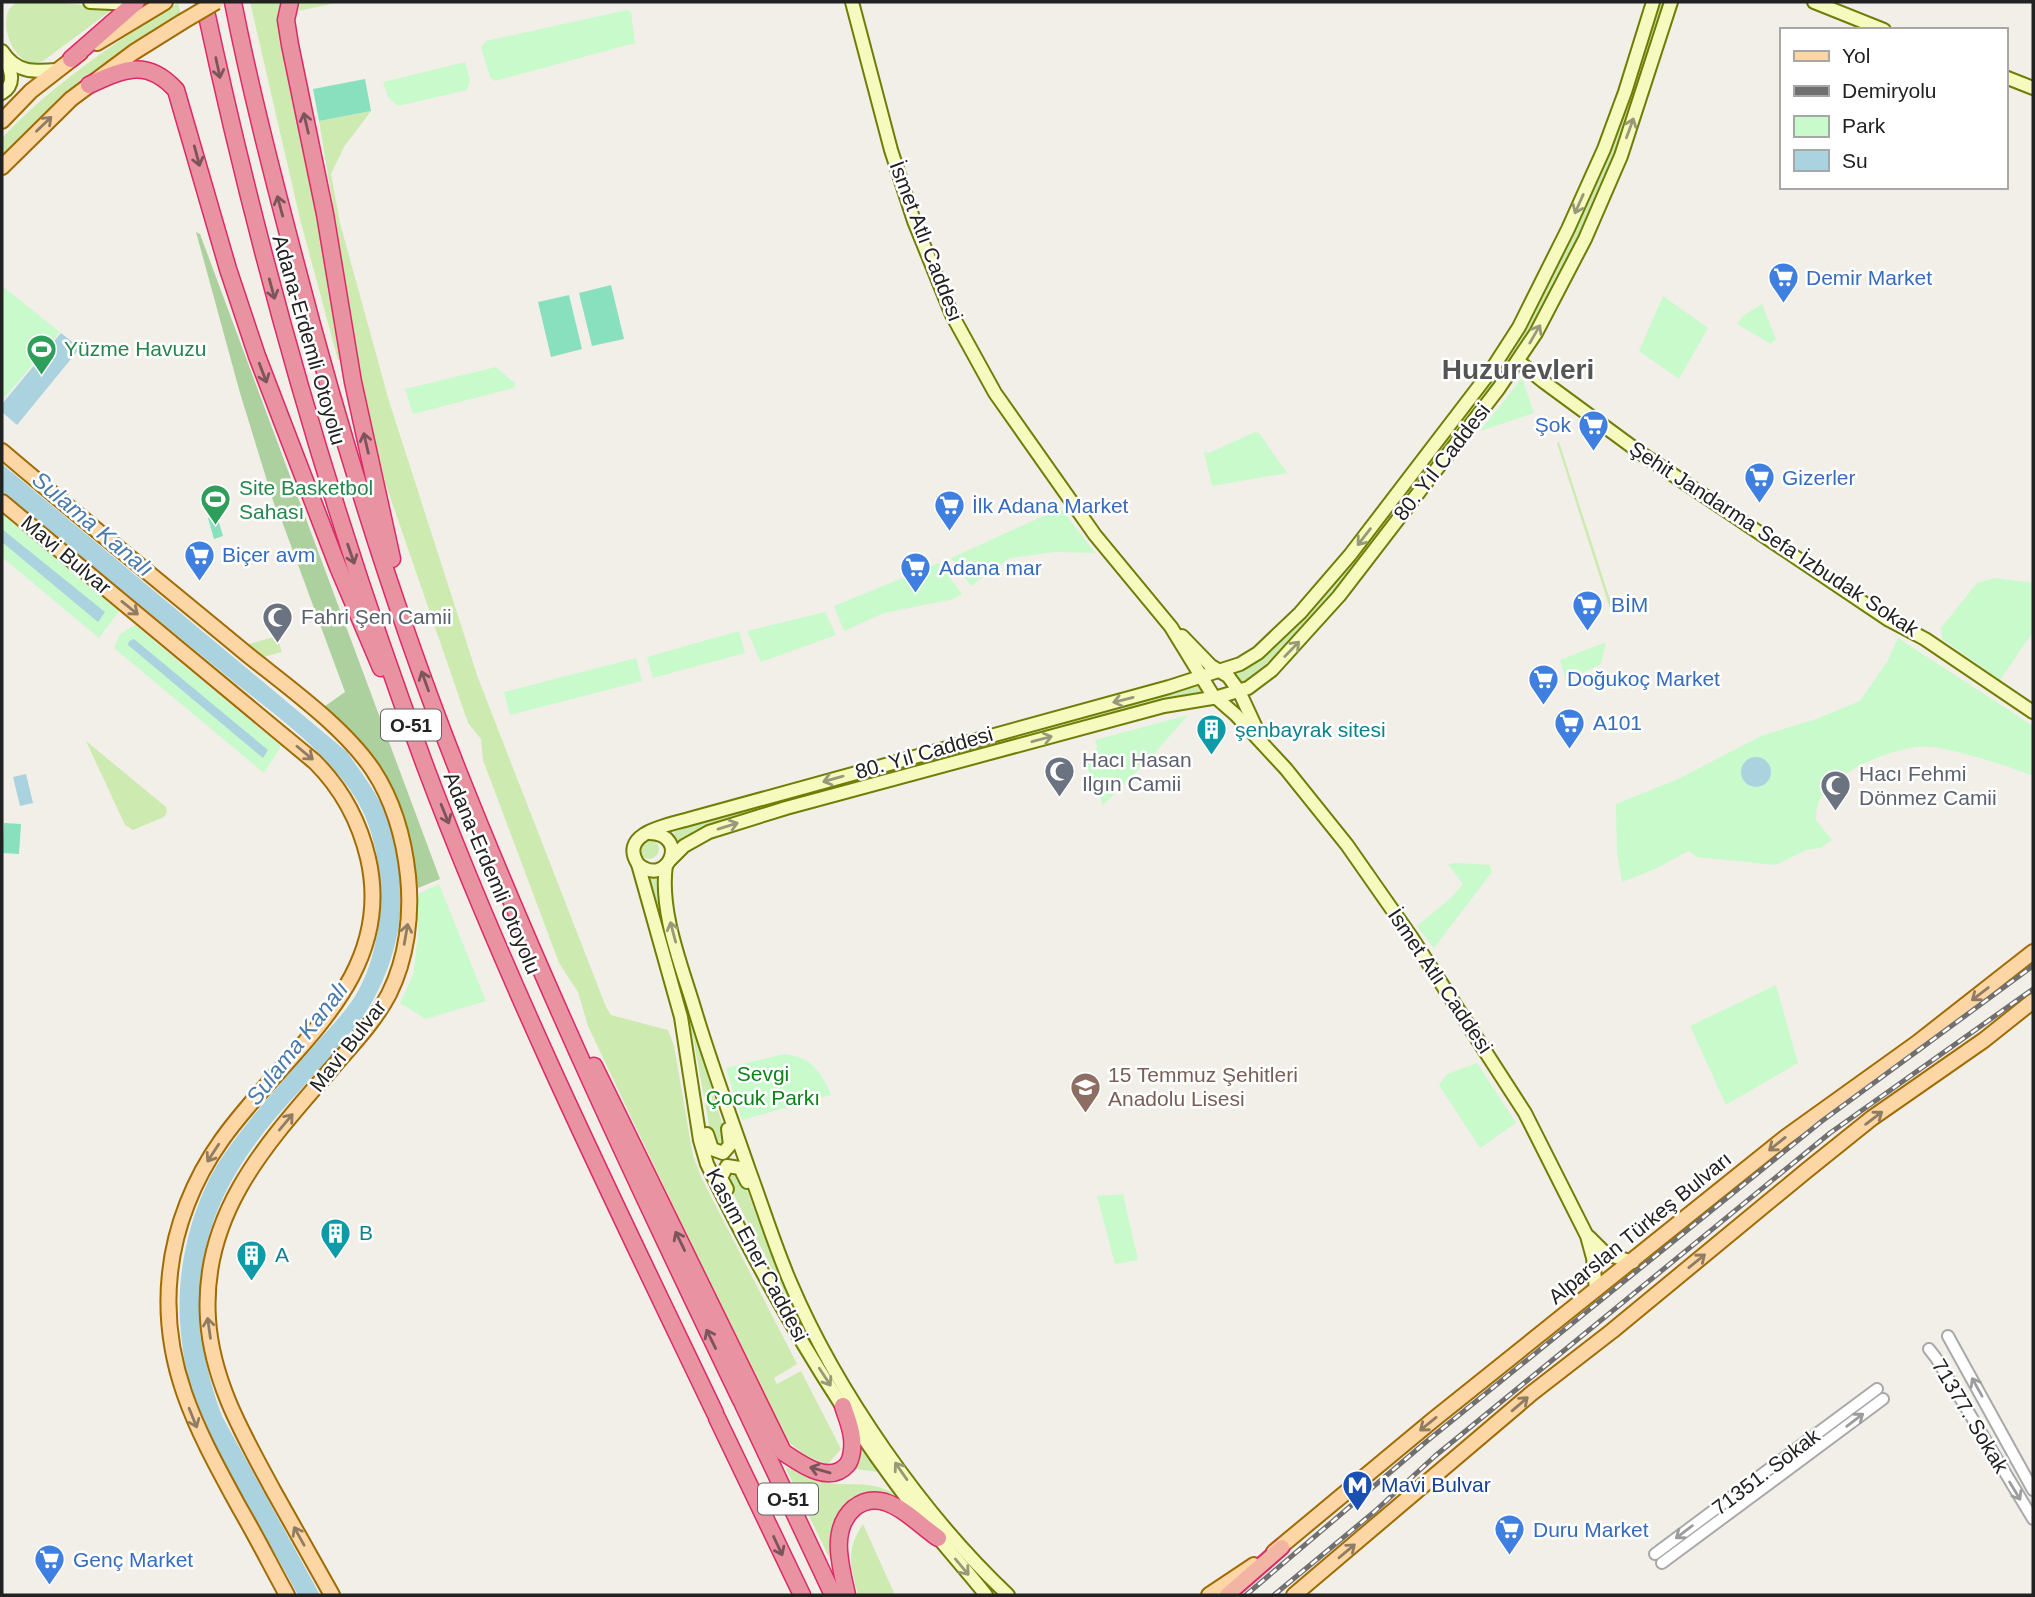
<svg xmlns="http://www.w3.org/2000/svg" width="2035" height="1597" viewBox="0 0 2035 1597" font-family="Arial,sans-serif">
<rect width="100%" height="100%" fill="#f2efe9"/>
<g fill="#cdebb0">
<path d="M17 2H58L113 9 43 61 34 64C14 60 3 33 7 15 8 9 13 5 17 2Z"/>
<path d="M250 2H284L280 12V43L317 216 341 359 338 360 300 219Z"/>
<path d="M300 2H341L298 11Z"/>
<path d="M1659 2H1665L1611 162 1579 235 1524 342 1491 390 1346 579 1302 628 1266 664 1241 683 1234 673 1263 658 1299 624 1342 575 1487 386 1519 338 1574 232 1606 159 1635 81Z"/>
<path d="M178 3 181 14C116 54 54 99 2 155V138C54 83 114 43 178 3Z"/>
<path d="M371 111 344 147 331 174 340 223 389 401 478 678 606 1007 611 1015 668 1030 674 1046 693 1156 702 1179 797 1364 774 1378 777 1384 801 1371 841 1449 828 1464C808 1459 795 1449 781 1434L588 1026 578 992 559 963 483 760 481 739 468 723 386 485 367 411 319 121Z"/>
<path d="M1559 442 1614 612H1611L1557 443Z"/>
<path d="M277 636 282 652 260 658 245 645Z"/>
<path d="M1196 681 1203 693 1154 702 736 816 707 827 678 843 673 830Z"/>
<path d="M86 741 166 807 167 812 164 817 133 830 125 825Z"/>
<circle cx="649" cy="849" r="10"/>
<path d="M661 872 670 937 697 1041 727 1139 723 1145 719 1146 712 1141 694 1042 664 939 648 873Z"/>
<path d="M737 1173 742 1177C756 1213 769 1250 785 1286 834 1396 916 1507 998 1595H994L901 1482 842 1395 818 1357 728 1184 731 1176Z"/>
<path d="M1875 1395 1877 1398 1664 1556 1663 1554Z"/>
<path d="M860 1442 880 1472 854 1469 859 1456Z"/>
<path d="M785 1467C797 1471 809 1479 821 1482 856 1488 871 1477 902 1499L877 1491 851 1498 834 1537 831 1561Z"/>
<path d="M863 1524 895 1595H858C851 1566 845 1551 863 1524Z"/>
</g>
<path fill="#add19e" d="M196 232 200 234 440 879 418 888 413 854 404 821 321 709 345 692 280 516 276 510 240 393Z"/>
<g fill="#c8facc">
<path d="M627 10 631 12 635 43 495 81 490 77 481 47 486 41Z"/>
<path d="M465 62 470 80 467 90 398 106 388 97 383 82Z"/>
<path d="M2 286 60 332 2 401Z"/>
<path d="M1663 296 1708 328 1679 379 1639 351Z"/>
<path d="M1762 304 1776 339 1771 344 1737 324 1744 315Z"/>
<path d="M496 367 516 384 514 388 413 414 405 389Z"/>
<path d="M1522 378 1534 413 1480 431Z"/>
<path d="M1255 432 1259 433 1287 473 1212 486 1204 452 1209 453Z"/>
<path d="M1061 508 1095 553 1054 552 1010 558 971 586 951 558Z"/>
<path d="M2 513 120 610 99 638 2 557Z"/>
<path d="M939 563 962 594 954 599 884 613 844 631 834 606Z"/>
<path d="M1994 578 2033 583V632L2000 680 1942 639 1941 628 1977 583Z"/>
<path d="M825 612 836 635 761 662 747 631Z"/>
<path d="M135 625 281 746 264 773 114 648 120 634Z"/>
<path d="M739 631 745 653 653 678 647 657Z"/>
<path d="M1898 638 2033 726V776C2002 764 1967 753 1934 747 1901 742 1830 772 1818 804 1816 809 1816 815 1816 820L1832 840 1820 848 1806 850 1776 865 1697 857 1689 851 1655 869 1622 882 1617 852 1616 804 1678 779 1761 736 1819 718 1860 701 1887 662Z"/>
<path d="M1606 642 1601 664 1566 681 1560 660Z"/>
<path d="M636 658 642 681 510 715 504 692Z"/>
<path d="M1188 715 1153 755 1103 805 1085 762 1095 758 1097 747 1095 740Z"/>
<path d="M1456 863 1490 865 1492 872 1434 948 1417 926 1451 898 1463 884 1448 864Z"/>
<path d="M439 884 486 1001 426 1019 400 1003 413 975 418 937V894Z"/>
<path d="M1776 985 1798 1063 1726 1105 1690 1026Z"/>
<path d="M784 1054C810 1056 822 1072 831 1095L742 1120 726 1068Z"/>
<path d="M1477 1063 1516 1123 1480 1148 1439 1085 1447 1074Z"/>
<path d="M1123 1194 1138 1260 1115 1264 1097 1196Z"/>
</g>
<g fill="#88e0be">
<path d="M365 79 371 111 319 121 313 89Z"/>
<path d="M611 285 624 339 592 346 579 293Z"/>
<path d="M569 295 582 349 551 357 538 302Z"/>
<path d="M217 516 223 536 214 539 208 518Z"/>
<path d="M4 823 21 824 19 854 2 853Z"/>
</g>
<g fill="#aad3df">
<path d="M61 333 80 348 17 425 2 412V404Z"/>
<path d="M2 464 347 752C360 771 374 789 384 810 418 882 400 973 351 1033 315 1077 272 1115 242 1163 190 1244 189 1328 222 1416L320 1595H298C263 1530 220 1466 194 1396 185 1373 182 1346 180 1322 176 1268 193 1198 225 1153 251 1116 282 1082 312 1048 325 1033 340 1018 352 1001 388 948 390 854 356 799 326 749 268 710 223 673 149 612 75 552 2 491Z"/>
<path d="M2 529 105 612 98 622 2 542Z"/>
<path d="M134 639 268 750 263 758 128 645 129 641Z"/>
<circle cx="1756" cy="772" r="15"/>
<path d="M26 774 33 803 20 806 13 777Z"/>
</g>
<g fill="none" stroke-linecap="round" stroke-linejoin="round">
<defs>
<g id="tertiary">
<path d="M1948 1336 2033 1490"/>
<path d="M1929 1349 1936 1358 2033 1519"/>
<path d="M1655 1554 1877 1389"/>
<path d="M1662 1563 1883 1399"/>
</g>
<g id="secondary">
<path d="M90 2 135 4"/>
<path d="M852 2 891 150 914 221 952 315 995 393 1095 535 1171 627 1212 694 1236 715 1286 769 1347 845 1412 938 1525 1113 1587 1236 1593 1258 1596 1290"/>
<path d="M1814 2 1884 30"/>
<path d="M2 51C16 73 34 72 57 70"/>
<path d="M2005 77 2033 88"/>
<path d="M2 93C15 85 12 73 6 60"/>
<path d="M1518 361 1544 382 1642 454 1889 620 1925 639 2033 712"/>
<path d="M1182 636 1211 666 1228 676 1239 691 1258 732"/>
<path d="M670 860 684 846 709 832 786 808 1164 706 1218 697 1248 688 1272 670 1339 596 1499 388 1536 333 1585 239 1621 156 1671 2"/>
<path d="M638 864C667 889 691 835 650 833"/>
<path d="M666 865C659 913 683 969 696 1014 712 1067 731 1118 749 1170 763 1208 775 1247 791 1284 837 1392 923 1515 1008 1595"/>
<path d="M707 1134 712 1149 723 1153 730 1145 728 1129"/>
<path d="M727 1189 721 1178 727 1166 740 1168 747 1182"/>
<path d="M1589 1237 1606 1254 1633 1262"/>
<path d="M986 1595C963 1566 938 1539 915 1509 833 1403 765 1284 707 1164L700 1140 681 1017 638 864C618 833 668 825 689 819L1169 687 1240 664 1258 653 1300 613 1350 555 1490 372 1519 327 1568 229 1604 149 1625 92 1653 2"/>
</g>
<g id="primary">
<path d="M97 43 165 2"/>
<path d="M2 121 31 91 80 53"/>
<path d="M2 167 71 99 134 52 182 22"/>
<path d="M2 451C83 520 166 587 248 655 288 687 344 727 373 770 394 802 404 838 408 876 412 915 407 958 389 994 375 1021 353 1044 333 1067 268 1142 201 1212 208 1319 212 1382 244 1436 273 1490 293 1525 312 1560 332 1595"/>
<path d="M2 502 315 762C342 789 359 820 368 858 397 982 283 1052 221 1141 194 1179 175 1226 170 1273 160 1364 197 1430 239 1507 256 1536 271 1566 287 1595"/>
<path d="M1274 1552 1433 1420 1786 1137 1917 1043 2033 952"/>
<path d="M1209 1595 1254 1565"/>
<path d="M1294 1595 1532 1393 1612 1331 1806 1171 1872 1118 1984 1040 2033 1001"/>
</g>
<path id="trunk" d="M1227 1595 1282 1547"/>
<g id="motorway">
<path d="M204 2C260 264 333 520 427 771 510 991 614 1202 715 1413"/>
<path d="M233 2C250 88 272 173 294 257 339 431 392 604 458 771 543 985 641 1193 741 1400"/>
<path d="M290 2 286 20 290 45 325 214 353 382 392 559"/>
<path d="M71 59 136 2"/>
<path d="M89 85C124 69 147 58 176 90L228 269 257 356 338 567 381 668"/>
<path d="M594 1066 783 1452C801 1464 829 1485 847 1465 852 1459 853 1446 852 1438 851 1427 846 1416 843 1406"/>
<path d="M743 1404 833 1595"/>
<path d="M717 1418 802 1595"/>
<path d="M847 1595C841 1567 829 1530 854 1508 863 1501 874 1499 885 1502 904 1508 922 1527 938 1538"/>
</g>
</defs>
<use href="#tertiary" stroke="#a9a9a9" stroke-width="14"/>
<use href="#secondary" stroke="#707d05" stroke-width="16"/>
<use href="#primary" stroke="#a06b00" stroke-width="18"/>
<use href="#trunk" stroke="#dc2a67" stroke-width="18"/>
<use href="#motorway" stroke="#dc2a67" stroke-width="19"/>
<use href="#tertiary" stroke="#fff" stroke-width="10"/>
<use href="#secondary" stroke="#f7fabf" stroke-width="12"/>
<use href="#primary" stroke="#fcd6a4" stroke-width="14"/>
<use href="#trunk" stroke="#f2b4a3" stroke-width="14"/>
<use href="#motorway" stroke="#e892a2" stroke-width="16"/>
<defs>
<g id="rail">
<path d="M1246 1595 1427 1441 1822 1121 2033 966"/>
<path d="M1274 1595 1374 1512 1435 1456 1830 1133 2033 989"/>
</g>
</defs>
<use href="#rail" stroke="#707070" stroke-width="5"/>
<use href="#rail" stroke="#fff" stroke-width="2.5" stroke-dasharray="8" stroke-linecap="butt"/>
<defs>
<path id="primary-bridge" d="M182 22 216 2"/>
</defs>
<use href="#primary-bridge" stroke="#a06b00" stroke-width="18" stroke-linecap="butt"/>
<use href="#primary-bridge" stroke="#fcd6a4" stroke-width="14"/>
</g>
<defs><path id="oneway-shaft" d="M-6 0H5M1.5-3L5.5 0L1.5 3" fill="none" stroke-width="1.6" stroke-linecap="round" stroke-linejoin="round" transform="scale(1.75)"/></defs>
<g stroke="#7b545c">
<use href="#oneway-shaft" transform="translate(218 68) rotate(78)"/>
<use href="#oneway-shaft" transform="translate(306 123) rotate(-103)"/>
<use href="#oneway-shaft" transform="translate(197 156) rotate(75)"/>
<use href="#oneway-shaft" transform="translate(280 206) rotate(-105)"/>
<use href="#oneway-shaft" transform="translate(272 289) rotate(75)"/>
<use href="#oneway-shaft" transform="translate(263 373) rotate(69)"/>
<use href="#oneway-shaft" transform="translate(366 443) rotate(-103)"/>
<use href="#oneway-shaft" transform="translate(351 554) rotate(71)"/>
<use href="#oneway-shaft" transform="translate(425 681) rotate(-110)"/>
<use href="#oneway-shaft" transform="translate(445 814) rotate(68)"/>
<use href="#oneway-shaft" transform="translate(680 1241) rotate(-116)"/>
<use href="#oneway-shaft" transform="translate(711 1339) rotate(-116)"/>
<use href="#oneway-shaft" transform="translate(820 1470) rotate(-164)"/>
<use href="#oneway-shaft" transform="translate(778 1546) rotate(65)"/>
</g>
<g stroke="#8f7c63">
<use href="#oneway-shaft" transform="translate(44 124) rotate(-44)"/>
<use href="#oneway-shaft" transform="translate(130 608) rotate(39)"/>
<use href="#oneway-shaft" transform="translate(305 753) rotate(40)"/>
<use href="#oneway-shaft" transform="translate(406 934) rotate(-80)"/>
<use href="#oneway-shaft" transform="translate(1980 994) rotate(142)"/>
<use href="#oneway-shaft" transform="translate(1874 1118) rotate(-37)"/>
<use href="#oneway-shaft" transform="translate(286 1122) rotate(-50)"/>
<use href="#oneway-shaft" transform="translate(1777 1144) rotate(141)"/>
<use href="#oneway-shaft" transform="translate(213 1153) rotate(123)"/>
<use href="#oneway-shaft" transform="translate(1697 1261) rotate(-39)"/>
<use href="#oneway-shaft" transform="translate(209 1328) rotate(-98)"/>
<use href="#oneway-shaft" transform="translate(1520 1404) rotate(-41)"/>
<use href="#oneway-shaft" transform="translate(193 1418) rotate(68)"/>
<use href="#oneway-shaft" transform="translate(1428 1424) rotate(141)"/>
<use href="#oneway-shaft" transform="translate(299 1536) rotate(-119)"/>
<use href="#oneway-shaft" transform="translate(1347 1551) rotate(-40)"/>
</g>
<g stroke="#979978">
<use href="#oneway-shaft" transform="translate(1630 128) rotate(-70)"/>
<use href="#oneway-shaft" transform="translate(1579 204) rotate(114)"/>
<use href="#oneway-shaft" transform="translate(1535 334) rotate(-60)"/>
<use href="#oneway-shaft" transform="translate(1364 537) rotate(128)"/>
<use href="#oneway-shaft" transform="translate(1292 649) rotate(-46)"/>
<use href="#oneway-shaft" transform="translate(1123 700) rotate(166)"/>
<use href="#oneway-shaft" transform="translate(1042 739) rotate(-15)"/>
<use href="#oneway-shaft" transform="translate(833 779) rotate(164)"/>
<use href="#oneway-shaft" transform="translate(728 826) rotate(-17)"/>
<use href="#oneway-shaft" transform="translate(673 932) rotate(-105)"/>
<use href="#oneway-shaft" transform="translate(825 1377) rotate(57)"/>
<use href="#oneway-shaft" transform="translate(901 1471) rotate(-125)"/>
<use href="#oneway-shaft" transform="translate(962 1567) rotate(50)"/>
</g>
<g stroke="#9c9c9c">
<use href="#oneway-shaft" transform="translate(1977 1387) rotate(-119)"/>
<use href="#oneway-shaft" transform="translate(1855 1420) rotate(-37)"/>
<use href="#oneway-shaft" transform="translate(2015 1491) rotate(59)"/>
<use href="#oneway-shaft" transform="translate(1684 1532) rotate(143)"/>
</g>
<defs>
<symbol id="supermarket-pin" viewBox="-11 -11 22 30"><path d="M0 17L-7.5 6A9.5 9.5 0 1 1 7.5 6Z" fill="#3f7fe0" stroke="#fff"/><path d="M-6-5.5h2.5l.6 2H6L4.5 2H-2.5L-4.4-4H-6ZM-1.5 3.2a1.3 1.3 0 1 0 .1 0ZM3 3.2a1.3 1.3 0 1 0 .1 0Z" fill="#fff"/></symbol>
<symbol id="stadium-pin" viewBox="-11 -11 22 30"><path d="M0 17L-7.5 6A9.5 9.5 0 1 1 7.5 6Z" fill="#2e9e5b" stroke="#fff"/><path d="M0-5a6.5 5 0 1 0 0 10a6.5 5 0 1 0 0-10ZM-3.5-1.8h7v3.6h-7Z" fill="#fff"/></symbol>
<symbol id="mosque-pin" viewBox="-11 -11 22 30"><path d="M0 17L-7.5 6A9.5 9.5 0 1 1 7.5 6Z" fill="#6b7280" stroke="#fff"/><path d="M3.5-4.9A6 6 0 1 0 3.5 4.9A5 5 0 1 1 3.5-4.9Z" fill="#fff"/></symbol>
<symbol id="building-pin" viewBox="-11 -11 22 30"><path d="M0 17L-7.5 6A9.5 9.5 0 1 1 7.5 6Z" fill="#0f9aa8" stroke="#fff"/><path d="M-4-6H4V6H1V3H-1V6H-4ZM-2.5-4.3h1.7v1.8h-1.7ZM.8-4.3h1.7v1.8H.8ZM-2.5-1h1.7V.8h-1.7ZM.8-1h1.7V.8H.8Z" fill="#fff"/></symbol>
<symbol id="school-pin" viewBox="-11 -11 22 30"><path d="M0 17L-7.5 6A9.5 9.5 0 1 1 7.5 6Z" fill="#8d6e63" stroke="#fff"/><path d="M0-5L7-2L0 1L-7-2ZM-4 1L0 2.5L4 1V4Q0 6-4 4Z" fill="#fff"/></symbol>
<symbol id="metro-pin" viewBox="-11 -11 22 30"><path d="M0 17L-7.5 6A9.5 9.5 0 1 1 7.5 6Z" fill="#1a4fb4" stroke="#fff"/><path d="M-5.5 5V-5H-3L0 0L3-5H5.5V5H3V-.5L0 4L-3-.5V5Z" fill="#fff"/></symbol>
</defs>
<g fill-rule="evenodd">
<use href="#supermarket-pin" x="1766" y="260" width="35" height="47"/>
<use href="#stadium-pin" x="24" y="332" width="35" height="47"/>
<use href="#supermarket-pin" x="1576" y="408" width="35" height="47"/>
<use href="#supermarket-pin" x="1742" y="460" width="35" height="47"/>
<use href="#stadium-pin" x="198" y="482" width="35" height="47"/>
<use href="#supermarket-pin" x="932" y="488" width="35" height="47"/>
<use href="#supermarket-pin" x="182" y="538" width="35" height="47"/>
<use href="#supermarket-pin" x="898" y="550" width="35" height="47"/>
<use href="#supermarket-pin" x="1570" y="588" width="35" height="47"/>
<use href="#mosque-pin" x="260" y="600" width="35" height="47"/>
<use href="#supermarket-pin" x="1526" y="662" width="35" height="47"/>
<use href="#supermarket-pin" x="1552" y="706" width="35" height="47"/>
<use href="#building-pin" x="1194" y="712" width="35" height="47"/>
<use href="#mosque-pin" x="1042" y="754" width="35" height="47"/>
<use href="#mosque-pin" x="1818" y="768" width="35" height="47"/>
<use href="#school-pin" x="1068" y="1070" width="35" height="47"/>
<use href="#building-pin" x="318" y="1216" width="35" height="47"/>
<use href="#building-pin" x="234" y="1238" width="35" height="47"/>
<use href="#metro-pin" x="1340" y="1468" width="35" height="47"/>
<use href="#supermarket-pin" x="1492" y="1512" width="35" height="47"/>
<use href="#supermarket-pin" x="32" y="1542" width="35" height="47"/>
</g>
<g text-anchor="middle" stroke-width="5" stroke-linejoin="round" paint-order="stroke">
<g fill="#fff" stroke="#646464" stroke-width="2">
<rect x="381" y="709.5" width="60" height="31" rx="5"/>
<rect x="758" y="1483.5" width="60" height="31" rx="5"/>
</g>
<g font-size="19" font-weight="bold" fill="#222">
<text x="411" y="732">O-51</text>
<text x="788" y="1506">O-51</text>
</g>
<g font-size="21" fill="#222" stroke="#fff">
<text transform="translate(926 241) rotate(69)" y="7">İsmet Atlı Caddesi</text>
<text transform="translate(309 340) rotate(74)" y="7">Adana-Erdemli Otoyolu</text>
<text transform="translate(1442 462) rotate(-52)" y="7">80. Yıl Caddesi</text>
<text transform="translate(1774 539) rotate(33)" y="7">Şehit Jandarma Sefa İzbudak Sokak</text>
<text transform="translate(66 555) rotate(40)" y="7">Mavi Bulvar</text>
<text transform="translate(924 753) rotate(-16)" y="7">80. Yıl Caddesi</text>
<text transform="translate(492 873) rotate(67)" y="7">Adana-Erdemli Otoyolu</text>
<text transform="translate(1440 981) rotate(56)" y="7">İsmet Atlı Caddesi</text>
<text transform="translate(348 1046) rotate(-52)" y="7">Mavi Bulvar</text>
<text transform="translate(1640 1228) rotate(-39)" y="7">Alparslan Türkeş Bulvarı</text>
<text transform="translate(757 1255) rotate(62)" y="7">Kasım Ener Caddesi</text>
<text transform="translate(1970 1416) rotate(59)" y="7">71377. Sokak</text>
<text transform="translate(1766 1472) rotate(-37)" y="7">71351. Sokak</text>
</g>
<g font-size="21" fill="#366cbe" stroke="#fff" text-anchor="start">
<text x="1806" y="285">Demir Market</text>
<text x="1571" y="432" text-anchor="end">Şok</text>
<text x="1782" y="485">Gizerler</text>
<text x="972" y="513">İlk Adana Market</text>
<text x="222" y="562">Biçer avm</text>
<text x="939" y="575">Adana mar</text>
<text x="1611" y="612">BİM</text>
<text x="1567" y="686">Doğukoç Market</text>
<text x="1593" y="730">A101</text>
<text x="1533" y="1537">Duru Market</text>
<text x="73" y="1567">Genç Market</text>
</g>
<g font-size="21" fill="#27864d" stroke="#fff" text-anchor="start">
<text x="64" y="356">Yüzme Havuzu</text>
<text x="239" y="495">Site Basketbol<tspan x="239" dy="24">Sahası</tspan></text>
</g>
<g font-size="21" fill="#5b616d" stroke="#fff" text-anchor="start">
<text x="301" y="624">Fahri Şen Camii</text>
<text x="1082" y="767">Hacı Hasan<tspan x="1082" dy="24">Ilgın Camii</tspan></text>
<text x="1859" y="781">Hacı Fehmi<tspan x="1859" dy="24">Dönmez Camii</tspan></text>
</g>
<g font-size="21" fill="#0d838f" stroke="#fff" text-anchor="start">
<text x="1235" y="737">şenbayrak sitesi</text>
<text x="359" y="1240">B</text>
<text x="275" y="1262">A</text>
</g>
<g font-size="21" fill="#0c8416" stroke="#fff">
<text x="763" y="1081">Sevgi<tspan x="763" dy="24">Çocuk Parkı</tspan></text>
</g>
<g font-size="21" fill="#785e54" stroke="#fff" text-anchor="start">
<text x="1108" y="1082">15 Temmuz Şehitleri<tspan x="1108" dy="24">Anadolu Lisesi</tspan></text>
</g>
<g font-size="21" fill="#164399" stroke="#fff" text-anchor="start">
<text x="1381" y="1492">Mavi Bulvar</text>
</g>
<g font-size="23" font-style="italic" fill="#4a7aab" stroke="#fff">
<text transform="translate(93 524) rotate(40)" y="8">Sulama Kanalı</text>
<text transform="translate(297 1043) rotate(-52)" y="8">Sulama Kanalı</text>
</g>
<g font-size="28" font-weight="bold" fill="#555" stroke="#fff">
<text x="1518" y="379">Huzurevleri</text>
</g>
</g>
<rect width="2035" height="1597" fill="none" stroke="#222222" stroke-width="7"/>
<rect x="1780" y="28" width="228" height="161" fill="#ffffff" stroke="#a7a7a7" stroke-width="2"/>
<rect x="1794" y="51" width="35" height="10" fill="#fcd6a4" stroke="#a7a7a7" stroke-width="2"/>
<text x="1842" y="63" font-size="21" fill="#222222">Yol</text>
<rect x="1794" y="86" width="35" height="10" fill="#707070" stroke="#a7a7a7" stroke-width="2"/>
<text x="1842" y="98" font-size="21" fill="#222222">Demiryolu</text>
<rect x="1794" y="116" width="35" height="21" fill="#c8facc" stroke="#a7a7a7" stroke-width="2"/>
<text x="1842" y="133" font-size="21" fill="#222222">Park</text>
<rect x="1794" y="150" width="35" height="21" fill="#aad3df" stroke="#a7a7a7" stroke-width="2"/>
<text x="1842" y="168" font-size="21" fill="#222222">Su</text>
</svg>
